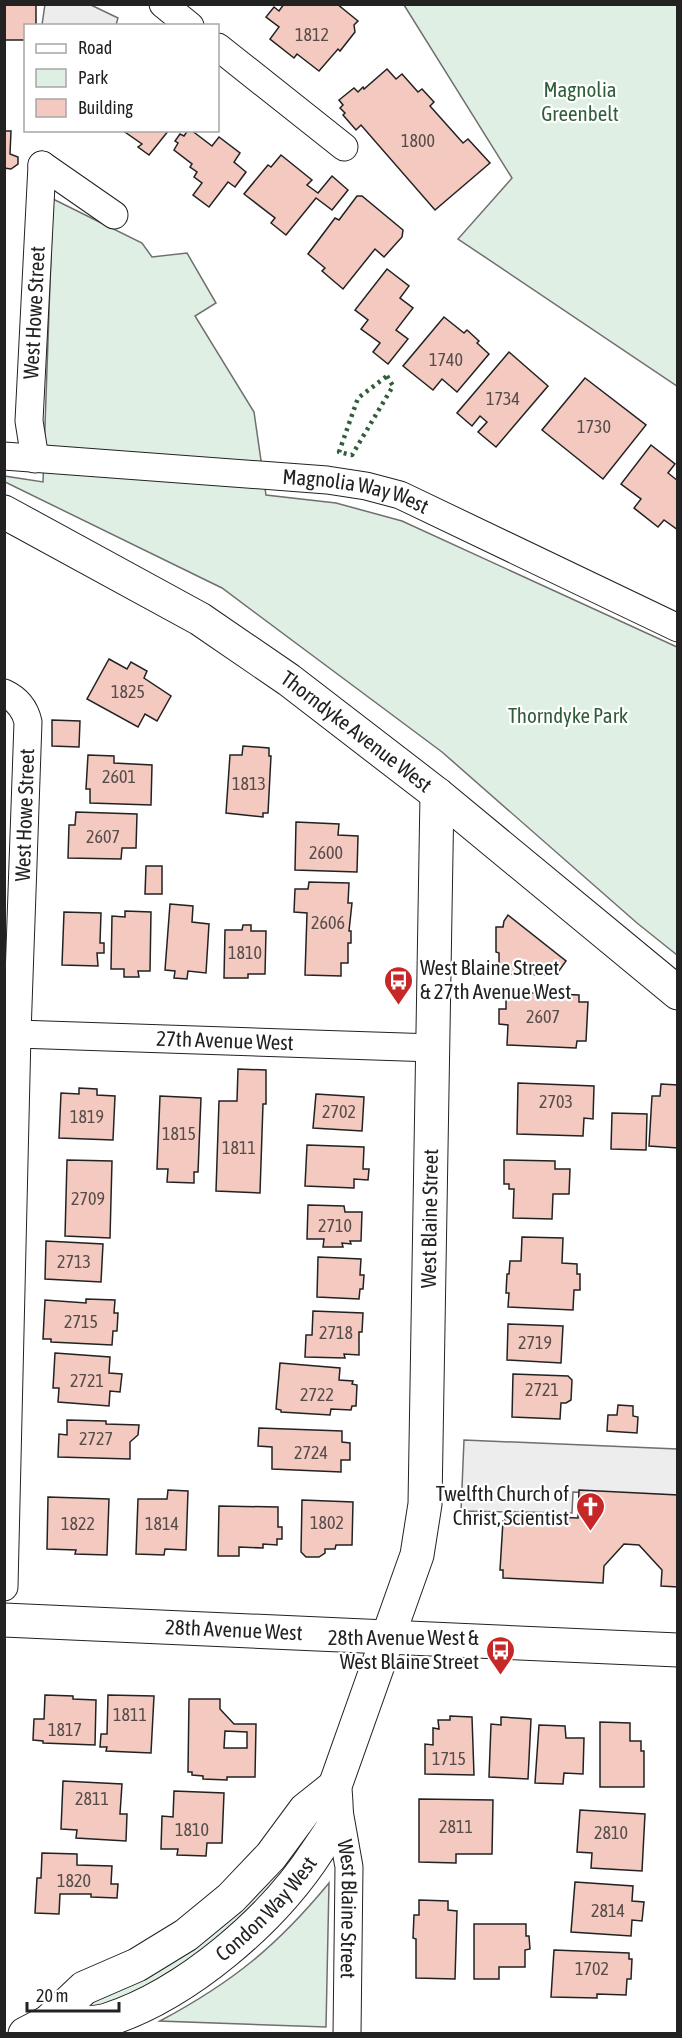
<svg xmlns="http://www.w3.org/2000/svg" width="682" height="2038" viewBox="0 0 682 2038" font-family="'Asap Condensed',sans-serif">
<rect width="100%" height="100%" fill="#fff"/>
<g fill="#e0efe3" stroke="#6f6f6f" stroke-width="1.5">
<path d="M404 5H677V386L458 239 512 178Z"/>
<path d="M53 199 142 243 152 257 187 253 216 303 195 316 254 412 266 495 336 503 402 521 677 647V955L637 923 442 752 222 588 5 482 4 476 43 482Z"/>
<path d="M316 1821 317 1826 272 1891 207 1949 133 1994 92 2009 89 2004Z"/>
<path d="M329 1883 326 2027 160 2021C233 1982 277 1946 329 1883Z"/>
</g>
<g fill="#ededed" stroke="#6f6f6f" stroke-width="1.5">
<path d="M45 4 91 5 118 18 116 25H42Z"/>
<path d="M464 1440 677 1449V1496L573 1492 572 1513 461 1511Z"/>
</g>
<g fill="#f3c9c0" stroke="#222" stroke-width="1.5" fill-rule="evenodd">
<path d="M4 4H36V26H26V40H5Z"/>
<path d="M284 4H337L358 21 354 25 355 32 340 51 338 49 319 71 297 54 294 58 270 39 279 27 266 17 274 7 279 11Z"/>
<path d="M387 69 396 79 402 74 418 92 422 89 434 102 430 106 463 143 468 139 490 163 435 210 361 125 356 130 343 115 345 113 340 108 343 105 339 100 354 88 358 92 363 87 364 89Z"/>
<path d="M122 130H169L149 155 138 147 142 144Z"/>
<path d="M188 130H191L212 146 219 137 240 153 234 162 246 172 235 187 228 182 209 207 193 195 202 183 194 177 197 172 190 167 192 164 174 150 178 143 175 141 180 134 184 136Z"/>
<path d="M4 131H11L10 154 18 157V164L11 169 4 168Z"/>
<path d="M281 155 312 180 307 185 318 193 332 176 348 190 332 210 316 198 286 235 271 223 275 218 244 194 268 165 271 167Z"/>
<path d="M357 196H362L403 230 402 237 384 257 375 249 343 289 322 271 325 268 308 254 335 218 339 220Z"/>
<path d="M387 269 409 286 400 298 413 308 396 330 408 339 388 364 373 352 380 343 361 329 368 320 355 310Z"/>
<path d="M444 317 464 333 467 330 479 341 477 343 489 354 457 392 442 379 433 390 403 366Z"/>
<path d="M509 352 548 386 496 447 478 432 487 422 480 416 472 426 457 413Z"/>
<path d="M585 378 646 425 603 479 542 430Z"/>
<path d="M651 445 675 464 668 473 678 481V530L664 520 658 527 634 508 641 499 621 484Z"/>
<path d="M109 659 127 669 131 662 147 671 144 678 171 696 157 721 145 714 138 727 87 699Z"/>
<path d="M52 720 80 721 79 747 52 746Z"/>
<path d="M243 746 269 748V756H271L268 813H263V817L226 813 230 755H242Z"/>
<path d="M88 755 114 756V763L152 765 151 805 90 803V789H86Z"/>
<path d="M76 812 137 814 136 848H122L121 859 68 858 69 825H75Z"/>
<path d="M296 822 339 824 338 835 358 836 357 872 295 870Z"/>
<path d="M146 866H162V894H145Z"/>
<path d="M309 882 349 883 348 903H352L349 931H351V943H348V963H341V976L305 975 307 913 294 912 295 889H308Z"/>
<path d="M170 904 193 906 192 922 209 924 206 973 188 971 187 979 174 978 175 971 165 970Z"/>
<path d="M125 911 151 912 150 971H138L139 977H124V969H111L112 916 125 917Z"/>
<path d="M64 912 101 913 100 943H104V953H97L98 966 62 965Z"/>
<path d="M508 915 566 961 556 975 499 974V953L496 952V927H503L504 921Z"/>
<path d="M243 925H251V931H266L265 974H248V978H224L225 930H242Z"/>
<path d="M506 992 579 995V1002H588L586 1041H577L576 1048 507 1045 508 1025 499 1024V1009H506Z"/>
<path d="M238 1069 266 1070V1104H263L260 1193 216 1191 219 1101H237Z"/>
<path d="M518 1083 594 1086 593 1119 584 1118 583 1136 517 1134Z"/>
<path d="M661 1084 678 1085V1148L649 1146 652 1096H660Z"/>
<path d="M79 1088 97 1089V1095L115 1096 113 1140 59 1138 61 1093 79 1094Z"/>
<path d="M316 1094 364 1097 362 1131 313 1128Z"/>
<path d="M160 1096 201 1098 198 1172H194V1183L167 1182 168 1169H157Z"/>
<path d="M612 1113 647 1114 646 1150 611 1149Z"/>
<path d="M307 1145 364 1147 363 1169H369L368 1180 354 1179V1188L305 1186Z"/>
<path d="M67 1160 112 1161 110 1238 65 1236Z"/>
<path d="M504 1160 555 1161V1169H570L569 1194H553L552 1219 513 1218 514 1189H509V1184H504Z"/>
<path d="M308 1205 344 1206 345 1212H362L361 1241H350L351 1244 342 1243 343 1247H323L324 1239H307Z"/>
<path d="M522 1237 563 1238 562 1263 577 1264V1274H580V1290H574L573 1310 508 1307 509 1293H506L507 1274H509L510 1261H521Z"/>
<path d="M46 1241 103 1244 101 1282 45 1279Z"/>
<path d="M318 1257 361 1259 360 1275H364L363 1289H360L359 1299 317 1297Z"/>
<path d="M86 1299 115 1300 114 1313H118L117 1331H113L112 1345 51 1342V1339H43L45 1300 86 1303Z"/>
<path d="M313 1311 363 1313 362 1332H359V1355L344 1354 345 1358 305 1357 306 1335H312Z"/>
<path d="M508 1324 563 1326 561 1363 507 1360Z"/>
<path d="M55 1353 110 1357 109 1373 122 1374 120 1392 110 1391 109 1406 58 1402 59 1388H53Z"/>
<path d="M280 1363 340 1368 339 1380 353 1381 352 1384 357 1385 356 1406H352L351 1410 331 1409 330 1415 281 1412V1410L276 1409Z"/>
<path d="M513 1374 568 1376 572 1380 571 1400 566 1403H561L560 1419 512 1417Z"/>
<path d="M618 1405 633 1406V1416L638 1417 637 1433 607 1431 608 1415H617Z"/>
<path d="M67 1420 106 1421V1424L139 1425 138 1435 130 1442V1459L58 1457 59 1434 67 1435Z"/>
<path d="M259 1428 342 1431V1442L350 1443V1460H341V1472L272 1469V1447L258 1446Z"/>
<path d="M168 1490 188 1491 186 1550 165 1549 164 1555 136 1554 138 1499H167Z"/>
<path d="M579 1490 678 1495V1587L661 1586 662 1570 639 1545 624 1544 604 1566 603 1583 503 1578V1570H500L503 1521H505V1515L578 1518Z"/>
<path d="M48 1497 109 1499 107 1555 75 1554 76 1550 47 1549Z"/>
<path d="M302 1500 353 1502 352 1545H336L335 1549H325V1553L319 1557H306L301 1552Z"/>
<path d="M219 1506 278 1507V1527H282V1539H277V1545L263 1544V1548L239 1547V1556H218Z"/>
<path d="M45 1695 73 1696V1699L96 1700 95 1745 43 1743V1741L33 1740 34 1719H44Z"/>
<path d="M108 1695 154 1696 151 1753 106 1751 107 1747H100L101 1734H107Z"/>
<path d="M189 1699H220V1709L234 1724H256L255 1777H227V1780L203 1779V1776L192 1775V1772H188ZM225 1731 247 1732V1748H224Z"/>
<path d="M450 1716 472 1717 474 1775 425 1774V1744L433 1745V1728L439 1729 438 1720H450Z"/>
<path d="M501 1717 531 1719 528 1779 489 1777 491 1724 501 1725Z"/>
<path d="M600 1722 630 1723V1741H641V1751H644V1787H600Z"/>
<path d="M539 1725 565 1726 566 1738H584L583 1774 564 1773 563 1784 535 1783Z"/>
<path d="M63 1781 122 1784 120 1814H127L126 1841 76 1838 77 1830 61 1829Z"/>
<path d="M174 1791 224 1793 222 1843H207L206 1856 177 1855 178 1849H161L162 1816 173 1817Z"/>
<path d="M419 1799 493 1800 492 1854H456V1863L419 1862Z"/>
<path d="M580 1810 645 1814 642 1871 591 1868 592 1853 577 1852Z"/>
<path d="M42 1853 77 1854V1865L112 1866 111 1884H118L117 1898 91 1897V1894H60L59 1914 35 1913 37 1878H41Z"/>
<path d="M575 1882 633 1886 632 1901 644 1902 642 1921 632 1920 631 1936 571 1932Z"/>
<path d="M419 1900 448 1901V1910L457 1911 455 1979 416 1978V1939L413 1938 414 1915H419Z"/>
<path d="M474 1924H526V1936H529L530 1949 525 1950V1967H499V1979H474Z"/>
<path d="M554 1950 629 1953V1959H632L631 1979H627L626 1995 597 1994V1998L551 1997Z"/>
</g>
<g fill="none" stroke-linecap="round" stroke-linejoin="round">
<defs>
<g id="street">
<path d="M163 4 190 26"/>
<path d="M218 47 344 147"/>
<path d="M42 165 114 215"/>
<path id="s1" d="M4 456 327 480 366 486 400 495 678 628"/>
<path id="s2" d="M35 459 29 421 42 165"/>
<path d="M4 693C17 699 25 709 28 722L17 1034 4 1587"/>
<path id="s3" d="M17 1034 434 1048"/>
<path id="s4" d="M338 1805 349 1867 347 2034"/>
</g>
<g id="secondary">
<path id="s5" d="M4 512 200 619 289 680 437 794 678 993"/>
<path id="s6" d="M4 1620 678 1650"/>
<path id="s7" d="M48 2022C64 2022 92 2025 107 2020 187 1994 273 1920 318 1850 323 1842 332 1831 335 1822 338 1812 335 1796 335 1786L417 1555 425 1504 437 794"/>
<path d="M25 2034 48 2022 84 1988 137 1965 186 1935 231 1898 271 1856 305 1810 335 1786"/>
</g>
</defs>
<use href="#street" stroke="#222" stroke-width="29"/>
<use href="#secondary" stroke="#222" stroke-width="35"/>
<use href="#street" stroke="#fff" stroke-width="27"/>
<use href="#secondary" stroke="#fff" stroke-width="33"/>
<path stroke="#2f5e38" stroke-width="4.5" stroke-dasharray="3 4.5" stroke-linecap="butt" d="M387 376 393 386 352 455 339 452 358 398Z"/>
</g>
<defs>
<symbol id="bus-pin" viewBox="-11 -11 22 30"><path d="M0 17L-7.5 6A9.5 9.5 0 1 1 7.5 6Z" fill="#c62828" stroke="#fff"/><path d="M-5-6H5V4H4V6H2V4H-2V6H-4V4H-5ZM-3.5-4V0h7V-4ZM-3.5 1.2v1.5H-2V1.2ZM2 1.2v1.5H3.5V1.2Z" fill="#fff"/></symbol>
<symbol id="church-pin" viewBox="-11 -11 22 30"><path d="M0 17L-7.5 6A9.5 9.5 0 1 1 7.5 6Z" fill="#c62828" stroke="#fff"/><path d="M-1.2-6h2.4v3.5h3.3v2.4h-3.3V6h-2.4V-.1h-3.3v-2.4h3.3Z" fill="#fff"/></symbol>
</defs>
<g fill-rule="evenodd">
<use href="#bus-pin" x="382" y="964" width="33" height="45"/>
<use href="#church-pin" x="574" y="1490" width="33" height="45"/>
<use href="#bus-pin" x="484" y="1634" width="33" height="45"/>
</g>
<g text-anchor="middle" stroke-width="4.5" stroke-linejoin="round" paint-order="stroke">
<g font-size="18" fill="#564c4a">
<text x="312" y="41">1812</text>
<text x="418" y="147">1800</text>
<text x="446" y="366">1740</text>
<text x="503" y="405">1734</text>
<text x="594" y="433">1730</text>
<text x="128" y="698">1825</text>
<text x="119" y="783">2601</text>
<text x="249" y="790">1813</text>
<text x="103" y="843">2607</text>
<text x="326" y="859">2600</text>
<text x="328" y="929">2606</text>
<text x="245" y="959">1810</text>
<text x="543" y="1023">2607</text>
<text x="556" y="1108">2703</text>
<text x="339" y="1118">2702</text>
<text x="87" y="1123">1819</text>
<text x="179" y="1140">1815</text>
<text x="239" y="1154">1811</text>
<text x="88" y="1205">2709</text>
<text x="335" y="1232">2710</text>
<text x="74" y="1268">2713</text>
<text x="81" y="1328">2715</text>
<text x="336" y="1339">2718</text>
<text x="535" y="1349">2719</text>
<text x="87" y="1387">2721</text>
<text x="542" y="1396">2721</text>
<text x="317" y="1401">2722</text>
<text x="96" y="1445">2727</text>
<text x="311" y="1459">2724</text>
<text x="327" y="1529">1802</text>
<text x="78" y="1530">1822</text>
<text x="162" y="1530">1814</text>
<text x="130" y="1721">1811</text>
<text x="65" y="1736">1817</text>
<text x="449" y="1765">1715</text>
<text x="92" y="1805">2811</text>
<text x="456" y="1833">2811</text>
<text x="192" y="1836">1810</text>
<text x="611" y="1839">2810</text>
<text x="74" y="1887">1820</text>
<text x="608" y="1917">2814</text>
<text x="592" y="1975">1702</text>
</g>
<g font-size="21" fill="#2f5e38" stroke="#fff">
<text x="580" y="97">Magnolia<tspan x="580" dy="24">Greenbelt</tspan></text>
<text x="568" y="723">Thorndyke Park</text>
</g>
<g font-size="21" fill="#222" stroke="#fff">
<text dy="7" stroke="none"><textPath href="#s2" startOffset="147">West Howe Street</textPath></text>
<text dy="7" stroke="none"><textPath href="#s1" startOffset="354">Magnolia Way West</textPath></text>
<text dy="7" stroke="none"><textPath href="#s5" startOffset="416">Thorndyke Avenue West</textPath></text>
<text transform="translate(25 815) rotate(-88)" y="7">West Howe Street</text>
<text dy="7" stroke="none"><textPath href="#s3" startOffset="208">27th Avenue West</textPath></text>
<text dy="7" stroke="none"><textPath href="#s7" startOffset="986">West Blaine Street</textPath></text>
<text dy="7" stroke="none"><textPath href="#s6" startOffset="230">28th Avenue West</textPath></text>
<text dy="7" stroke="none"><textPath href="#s7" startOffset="256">Condon Way West</textPath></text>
<text dy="7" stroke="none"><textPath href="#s4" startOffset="105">West Blaine Street</textPath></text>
</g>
<g font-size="21" fill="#222" stroke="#fff" text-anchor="end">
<text x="420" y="975" text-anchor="start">West Blaine Street<tspan x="420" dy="24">&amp; 27th Avenue West</tspan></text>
<text x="569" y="1501">Twelfth Church of<tspan x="569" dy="24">Christ, Scientist</tspan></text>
<text x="479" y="1645">28th Avenue West &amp;<tspan x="479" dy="24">West Blaine Street</tspan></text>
</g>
</g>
<rect width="682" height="2038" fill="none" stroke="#222222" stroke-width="12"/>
<rect x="24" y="24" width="195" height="108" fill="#ffffff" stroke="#a7a7a7" stroke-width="1.5"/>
<rect x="36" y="44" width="30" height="9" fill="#ffffff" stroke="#a7a7a7" stroke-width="1.5"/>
<text x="78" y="54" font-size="18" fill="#222222">Road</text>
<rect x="36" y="69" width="30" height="18" fill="#e0efe3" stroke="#a7a7a7" stroke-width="1.5"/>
<text x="78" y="84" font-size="18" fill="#222222">Park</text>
<rect x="36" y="99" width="30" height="18" fill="#f3c9c0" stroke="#a7a7a7" stroke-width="1.5"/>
<text x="78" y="114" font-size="18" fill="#222222">Building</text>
<path d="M27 2002v9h92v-9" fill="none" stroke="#222222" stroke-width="3"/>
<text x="36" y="2002" font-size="18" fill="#222222" stroke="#ffffff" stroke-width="4.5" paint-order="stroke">20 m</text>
</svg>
